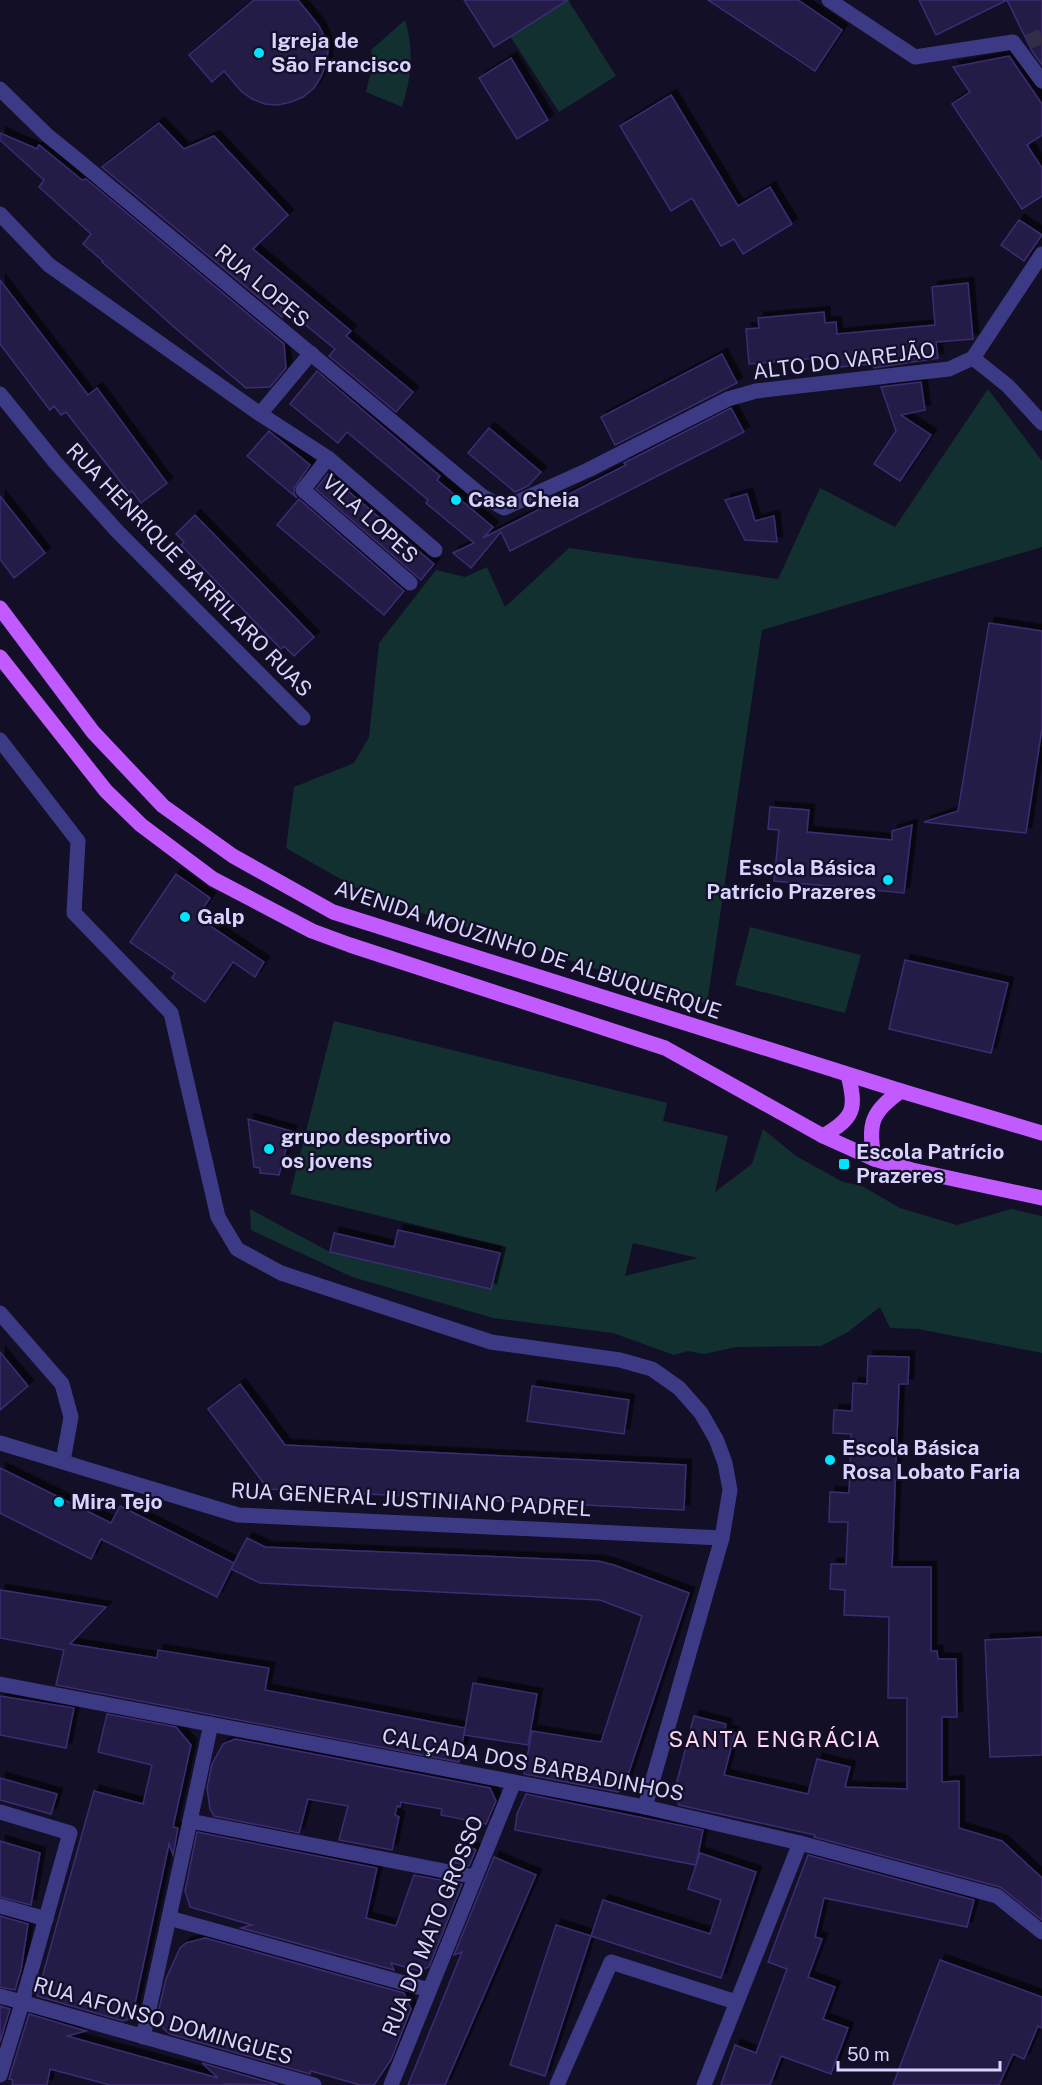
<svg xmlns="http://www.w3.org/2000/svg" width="1042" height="2085" viewBox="0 0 1042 2085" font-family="'Public Sans',sans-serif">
<defs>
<filter id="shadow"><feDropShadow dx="5.5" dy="-5.5" stdDeviation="0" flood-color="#0009"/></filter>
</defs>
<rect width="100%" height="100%" fill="#130f26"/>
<g fill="#12302f" fill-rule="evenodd">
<path d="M568 0 616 76 559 112 510 36Z"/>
<path d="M405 20C414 50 412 77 402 107L366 92 373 63 371 50Z"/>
<path d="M988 389 1042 461V547L762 630 707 1004 374 898 286 848 294 787 354 763 369 737 379 643 436 570 465 577 487 567 505 607 569 548 778 579 820 488 895 527Z"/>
<path d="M750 927 861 955 845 1013 735 985Z"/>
<path d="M334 1021 667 1103 663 1121 728 1136 715 1192 752 1164 763 1129 796 1156 843 1182 862 1186 900 1208 957 1225 1011 1209 1042 1216V1353L918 1329 890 1328 880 1307 848 1332 821 1346 736 1347 704 1354 688 1351 674 1355 613 1333 493 1318 352 1277 251 1230 250 1209 330 1252 491 1288 502 1246 290 1194ZM633 1243 698 1258 625 1276Z"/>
</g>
<g fill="#241b47" stroke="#3b2d73" stroke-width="1.5" filter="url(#shadow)">
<path d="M254 0H298L319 26 325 38 328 51 326 64 321 77 314 88 303 97 291 102 278 105 265 104 252 99 241 91 224 71 212 82 189 55Z"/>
<path d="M464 0H568L494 47Z"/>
<path d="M708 0H798L842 30 815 71Z"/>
<path d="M919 0H1042V65L1032 51 1007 0 936 35Z"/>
<path d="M1009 56 1042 104V135L1027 145 1042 168V196L1022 209 952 104 970 92 953 67Z"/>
<path d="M511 58 548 120 517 139 479 78Z"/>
<path d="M671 95 738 206 770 187 792 224 743 254 734 239 721 246 692 198 671 211 620 126Z"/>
<path d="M159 123 184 149 214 136 288 215 253 249 351 331 346 336 413 392 396 412 329 356 335 349 281 305 282 317 102 167Z"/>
<path d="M0 133 37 149 39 145 82 180 86 179 284 344 286 368 270 387 246 388 174 327 102 262 103 261 83 244 91 234 39 187 44 180 0 140Z"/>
<path d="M1019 220 1042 235 1024 261 1001 245Z"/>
<path d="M0 280 88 395 97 388 167 483 141 503 132 491 129 493 66 412 61 415 54 406 50 410 0 344Z"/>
<path d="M968 283 973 339 936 342 938 358 874 368 873 364 840 367 839 356 749 364 746 329 759 328 758 318 824 312 825 323 836 322 837 334 935 325 932 287Z"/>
<path d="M722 354 737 383 615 445 601 417Z"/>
<path d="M317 371 440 476 437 480 493 527 483 538 626 465 624 463 731 408 744 432 510 551 501 532 471 568 453 553 474 543 426 503 428 500 347 432 338 443 290 404Z"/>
<path d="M921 382 925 410 901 415 931 435 900 481 874 464 896 431 881 387Z"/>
<path d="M489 428 541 472 528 486 515 492 468 453Z"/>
<path d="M269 431 310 465 294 488V494L297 498 247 456Z"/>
<path d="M328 474 434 564 421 580 316 489Z"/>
<path d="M747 494 755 521 774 516 777 542 745 540 725 500Z"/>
<path d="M0 496 45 553 14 578 0 559Z"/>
<path d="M299 499 404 591 384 615 277 525Z"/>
<path d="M195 515 314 637 294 656 284 646 281 649 181 545 184 542 176 534Z"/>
<path d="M989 623 1042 631V728L1026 833 924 822 958 811Z"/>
<path d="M770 807 809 810 807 832 892 840V831L912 825 904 893 774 881 779 830 768 829Z"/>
<path d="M176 874 210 898 197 917 264 962 255 977 233 962 205 1002 172 978 175 973 130 942Z"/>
<path d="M905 960 1008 983 991 1053 889 1029Z"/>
<path d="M248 1119 291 1131 279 1175 260 1173V1168L254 1167Z"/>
<path d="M398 1230 500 1253 491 1289 330 1252 334 1233 394 1247Z"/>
<path d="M0 1352 28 1386 0 1410Z"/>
<path d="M868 1356 909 1357 908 1384H899L892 1567H931V1651H937L938 1659H956L957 1717H942V1782L959 1781V1828L1002 1841 1042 1878V1920L1000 1887 814 1837 815 1835 679 1805 674 1793 694 1716 726 1724 725 1730 735 1733 724 1775 808 1794 817 1759 850 1767 845 1787 907 1789V1698H888L889 1617 844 1615 845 1590 830 1589 831 1564H846L848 1522H829L830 1492 849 1493 851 1434 833 1433 834 1410 852 1411 853 1383 867 1384Z"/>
<path d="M240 1384 285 1445 686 1465 684 1510 268 1489 208 1409Z"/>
<path d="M532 1386 629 1400 624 1434 527 1421Z"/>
<path d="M0 1468 111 1523 120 1506 234 1563 217 1597 101 1539 91 1559 0 1513Z"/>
<path d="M247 1538 265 1547 598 1561 614 1565 689 1593 624 1787 618 1792 524 1774 532 1731 601 1742 642 1616 600 1600 260 1583 231 1569Z"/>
<path d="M0 1590 106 1607 70 1644 157 1658 158 1650 269 1668 265 1690 465 1728 459 1762 56 1685 64 1650 0 1638Z"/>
<path d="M1042 1637V1755L990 1757 985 1640Z"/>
<path d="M473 1683 537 1694 528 1745 464 1735Z"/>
<path d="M0 1696 74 1708 66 1748 0 1735Z"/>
<path d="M107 1714 176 1727 191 1745 173 1827 178 1828 173 1855 169 1844 132 2018 123 2021 37 1996 94 1791 143 1804 152 1765 98 1752Z"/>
<path d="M235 1739 490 1788 496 1801 486 1824 441 1815 442 1809 401 1802 400 1807 397 1806 395 1815 399 1817 392 1850 339 1840 348 1806 308 1799 299 1833 214 1816 210 1809 207 1788 212 1764 223 1744Z"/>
<path d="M0 1778 57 1794 51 1814 0 1800Z"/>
<path d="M526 1794 703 1830 696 1865 515 1830 517 1814Z"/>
<path d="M197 1832 377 1868 366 1918 396 1926 414 1875 462 1884 429 1967 419 1971 391 1963 394 1970 241 1928 252 1925 190 1907 185 1891Z"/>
<path d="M0 1841 40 1853 31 1905 0 1897Z"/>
<path d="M458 1842 476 1850 469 1866 455 1863Z"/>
<path d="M700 1853 756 1872 721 1978 591 1936 603 1900 710 1934 721 1900 688 1889Z"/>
<path d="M808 1855 974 1900 967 1927 824 1898 815 1937 822 1939 808 1977 835 1987 823 2019 848 2028 831 2074 781 2056 770 2085H721L735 2045 756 2053 787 1969 768 1962Z"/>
<path d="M494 1857 536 1875 445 2085H408L462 1952 454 1955Z"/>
<path d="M0 1916 28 1924 21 1970 15 1990 0 1987Z"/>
<path d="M556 1925 591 1936 545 2076 510 2065Z"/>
<path d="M205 1938 404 1993 411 2009 391 2060 374 2085H360L311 2071 310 2074 170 2034 163 2028 158 2013 166 1979 180 1948 186 1943Z"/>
<path d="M940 1960 1042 1997V2028L1038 2026 1024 2059 1013 2054 999 2085H893Z"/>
<path d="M0 2006 10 2009 0 2042Z"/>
<path d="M29 2014 86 2031 67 2036 218 2078 202 2063 278 2085 224 2084V2085H110L50 2069 47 2085H12L13 2080 9 2079Z"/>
</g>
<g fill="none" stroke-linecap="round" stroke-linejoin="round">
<path stroke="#312d47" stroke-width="15" stroke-dasharray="15 8" stroke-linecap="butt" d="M1028 42 1042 36"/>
<g stroke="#3d3a85" stroke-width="15">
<path d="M829 0 915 57 1013 42 1042 81"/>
<path d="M0 89 47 135 79 161 482 496 504 508 588 470 728 399 756 391 949 369 973 358 1042 254"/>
<path d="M0 214 49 265 260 414 311 353"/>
<path d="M973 358 1008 386 1042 423"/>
<path d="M0 394 55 462 117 531 303 718"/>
<path d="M260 414 328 458 435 550"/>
<path d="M328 458 303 490 410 583"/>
<path d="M0 740 78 841 74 913 171 1013 218 1217 237 1249 281 1273 491 1342 620 1360 652 1369 679 1388 701 1413 716 1439 725 1463 730 1490 722 1538 645 1807"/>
<path d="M0 1313 62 1384 71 1417 63 1461"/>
<path d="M0 1443 238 1515 722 1538"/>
<path d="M0 1684 645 1807 800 1843 997 1896 1042 1932"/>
<path d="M0 1812 70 1833 22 2003 0 2075"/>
<path d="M190 1821 475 1877"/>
<path d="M0 1906 46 1919"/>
<path d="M169 1918 429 1990"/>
<path d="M0 1996 314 2085"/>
<path d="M143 2037 211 1724"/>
<path d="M391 2085 514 1782"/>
<path d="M557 2085 611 1962 736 2002"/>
<path d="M704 2085 800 1843"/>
</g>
<g stroke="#c25bff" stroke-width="15">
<path d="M0 608 93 732 163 806 233 856 333 912 901 1091 1042 1133"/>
<path d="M0 657 106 791 141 825 213 879 312 931 350 945 665 1048 823 1136 874 1159 912 1170 1042 1198"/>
<path d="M823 1136C854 1118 857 1109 848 1075"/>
<path d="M874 1159C868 1123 871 1112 901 1091"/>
</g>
</g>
<g fill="#00e5ff" stroke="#130f26" stroke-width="2">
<circle cx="259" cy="53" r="6"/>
<circle cx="456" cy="500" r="6"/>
<circle cx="888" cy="880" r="6"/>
<circle cx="185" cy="917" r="6"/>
<circle cx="269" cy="1149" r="6"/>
<rect x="838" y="1158" width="12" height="12" rx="3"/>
<circle cx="830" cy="1460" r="6"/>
<circle cx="59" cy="1502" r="6"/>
</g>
<g text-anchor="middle" stroke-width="4.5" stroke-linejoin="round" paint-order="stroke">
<g font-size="21" font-weight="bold" fill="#d9d4ff" stroke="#130f26" text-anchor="start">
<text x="271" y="48">Igreja de<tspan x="271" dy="24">São Francisco</tspan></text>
<text x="468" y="507">Casa Cheia</text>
<text x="876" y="875" text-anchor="end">Escola Básica<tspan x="876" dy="24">Patrício Prazeres</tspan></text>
<text x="197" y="924">Galp</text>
<text x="281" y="1144">grupo desportivo<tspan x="281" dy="24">os jovens</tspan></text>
<text x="856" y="1159">Escola Patrício<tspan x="856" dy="24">Prazeres</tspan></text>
<text x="842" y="1455">Escola Básica<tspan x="842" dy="24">Rosa Lobato Faria</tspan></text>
<text x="71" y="1509">Mira Tejo</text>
</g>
<g font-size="21" fill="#d9d4ff" stroke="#130f26">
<text transform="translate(262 286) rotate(40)" y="7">RUA LOPES</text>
<text transform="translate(844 361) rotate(-7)" y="7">ALTO DO VAREJÃO</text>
<text transform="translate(370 519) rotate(42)" y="7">VILA LOPES</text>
<text transform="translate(189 570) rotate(46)" y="7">RUA HENRIQUE BARRILARO RUAS</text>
<text transform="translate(528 950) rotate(18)" y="7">AVENIDA MOUZINHO DE ALBUQUERQUE</text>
<text transform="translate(411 1500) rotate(3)" y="7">RUA GENERAL JUSTINIANO PADREL</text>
<text transform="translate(533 1765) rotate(11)" y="7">CALÇADA DOS BARBADINHOS</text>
<text transform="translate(433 1926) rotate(-68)" y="7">RUA DO MATO GROSSO</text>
<text transform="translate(163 2021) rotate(16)" y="7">RUA AFONSO DOMINGUES</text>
</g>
<g font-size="22" letter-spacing="1.5" fill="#ffd6f0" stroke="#130f26">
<text x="775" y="1747">SANTA ENGRÁCIA</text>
</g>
</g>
<path d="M838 2061v9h162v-9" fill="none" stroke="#d9d4ff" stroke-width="3"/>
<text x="847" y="2061" font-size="18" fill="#d9d4ff" stroke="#130f26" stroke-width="4.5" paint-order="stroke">50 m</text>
</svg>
